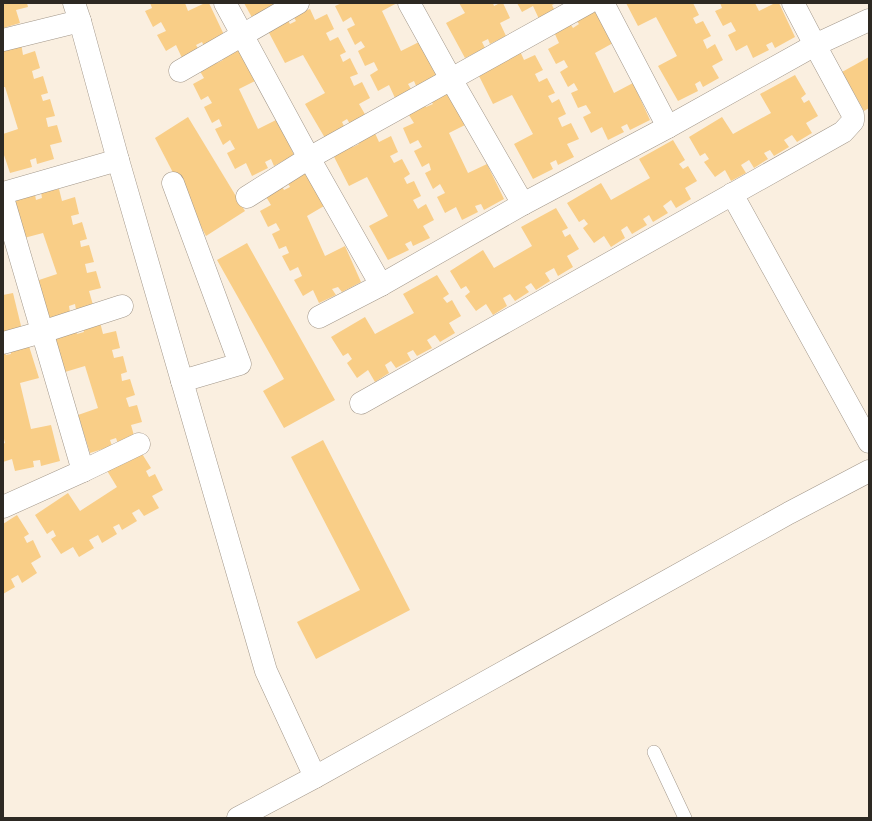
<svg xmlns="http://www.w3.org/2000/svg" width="872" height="821" viewBox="0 0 872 821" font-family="Commissioner,sans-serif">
<rect width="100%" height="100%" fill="#faefe0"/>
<g fill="#f9ce87">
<path d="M3 3H27L28 7 16 10 20 23 3 28Z"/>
<path d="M150 3H185L188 11 205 3H209L225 37 205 48 202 42 196 45 199 50 182 58 176 45 166 51 157 35 166 31 161 22 153 27 145 11 152 8Z"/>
<path d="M244 3H292L255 23Z"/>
<path d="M342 3H397L382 11 401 51 421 41 437 77 417 88 414 81 408 84 411 89 395 98 389 85 378 91 370 75 378 70 374 62 365 66 358 51 365 47 361 41 355 45 347 29 355 25 351 17 343 22 335 6Z"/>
<path d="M459 3H493L494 6 500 3H503L510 18 500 23 506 36 490 44 488 39 482 42 485 48 465 58 446 23 465 13Z"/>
<path d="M517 3H556L552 5 555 11 539 19 533 6 522 12Z"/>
<path d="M626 3H693L699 15 693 18 696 24 703 21 711 36 703 40 707 49 715 44 723 60 712 66 719 78 703 87 700 81 695 84 698 91 678 101 658 66 677 56 656 17 638 26Z"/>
<path d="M720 3H755L759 11 775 3H779L795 37 775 48 772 42 766 45 769 50 753 58 747 45 736 51 728 35 736 31 731 22 723 26 715 11 722 8Z"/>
<path d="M310 9 315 20 327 14 334 29 326 33 330 41 338 37 346 52 340 55 343 62 350 58 358 74 350 77 354 86 362 82 370 98 359 104 366 116 350 124 347 119 342 122 345 128 325 138 305 104 325 93 303 55 285 63 267 29 287 19 290 24 296 21 293 16Z"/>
<path d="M595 9 613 43 595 53 614 93 633 83 650 120 630 130 627 124 621 127 624 132 608 140 602 127 591 133 583 117 591 113 586 105 578 108 571 93 578 90 574 83 568 87 560 72 568 67 564 60 556 64 548 49 559 43 554 32 569 22 573 28 579 24 575 19Z"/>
<path d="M21 43 23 55 35 51 40 68 32 71 34 79 43 76 48 93 41 95 43 101 50 99 55 116 46 118 48 127 57 125 62 142 50 145 54 159 37 164 36 158 30 160 32 167 10 173 3 152V134L18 129 5 87H3V47Z"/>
<path d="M239 45 257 80 239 89 258 129 278 119 294 155 274 166 271 159 265 162 268 168 252 176 246 163 235 169 227 153 235 149 230 140 223 145 215 129 222 126 219 119 212 123 204 107 212 103 208 96 201 100 193 84 204 78 198 68 213 58 217 63 223 60 220 55Z"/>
<path d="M519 49 524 60 535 55 543 70 535 74 539 82 547 78 555 93 548 96 552 103 559 99 566 114 558 118 562 127 571 123 579 139 567 144 574 157 558 165 556 160 550 163 553 169 533 179 514 144 533 134 512 95 493 104 476 70Z"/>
<path d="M869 57V108L864 111 842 72Z"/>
<path d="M795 75 806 94 801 98 804 103 809 100 818 116 806 123 812 133 797 142 792 135 784 140 789 147 774 156 770 150 764 153 768 159 754 168 749 160 741 165 746 173 731 181 725 170 715 177 704 162 709 159 705 153 700 156 689 137 722 117 733 134 771 113 760 94Z"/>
<path d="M449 89 467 124 449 133 468 173 487 164 504 199 484 210 481 204 475 206 478 212 462 220 456 207 445 213 437 197 445 193 440 184 433 189 425 173 431 170 429 163 422 167 414 151 422 147 418 140 410 144 403 128 414 123 407 112 423 102 426 107 433 104 430 99Z"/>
<path d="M188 117 245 211 206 236 155 138Z"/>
<path d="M374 131 379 142 391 136 398 152 390 156 394 163 402 159 410 174 404 178 407 184 414 181 421 196 413 200 418 209 426 204 434 220 423 226 430 238 413 246 411 241 405 244 409 250 388 260 369 226 388 216 367 177 349 186 331 151 351 141 353 147 359 144 357 138Z"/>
<path d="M673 140 685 160 679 164 683 169 688 166 697 181 685 188 691 199 676 208 671 200 663 206 668 213 653 222 649 215 643 219 647 225 632 234 627 226 621 230 625 238 611 247 604 236 594 243 583 228 588 224 584 219 579 222 567 203 601 183 611 200 650 178 639 159Z"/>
<path d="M307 172 324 206 307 216 325 256 345 246 361 282 342 292 338 287 332 289 336 295 319 303 313 290 303 296 294 280 302 276 298 267 290 271 282 256 289 253 286 246 279 249 272 234 280 230 276 223 268 227 260 211 271 205 265 195 281 185 284 190 290 187 287 181Z"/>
<path d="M59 189 62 201 75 197 79 214 71 216 73 225 82 222 87 239 80 241 81 247 89 245 94 262 85 264 87 273 96 271 101 288 89 291 93 305 76 310 75 304 69 306 70 312 49 319 36 281 57 274 43 233 24 238 13 200 35 195 36 200 42 198 41 192Z"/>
<path d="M556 208 568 228 562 231 565 237 570 234 579 249 567 256 573 267 558 276 554 268 545 273 550 281 536 290 531 283 525 287 529 292 515 301 510 294 503 298 507 306 493 315 486 304 476 311 465 296 470 292 466 286 461 289 450 271 483 250 494 268 532 246 521 227Z"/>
<path d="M247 243 335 400 284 428 263 391 284 379 217 260Z"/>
<path d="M437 275 449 294 443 298 447 303 452 300 461 316 449 323 455 333 440 342 435 335 427 340 432 348 417 356 413 350 407 353 411 360 396 368 391 361 385 365 389 373 375 382 368 370 357 378 347 363 352 359 348 353 343 356 331 337 365 317 375 334 414 313 403 294Z"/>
<path d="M13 293 22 330 3 333V295Z"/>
<path d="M100 322 103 334 116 331 120 348 112 350 114 358 123 356 127 372 121 374 122 381 130 379 135 395 126 398 129 407 137 405 142 422 131 425 135 439 118 444 116 438 110 440 112 446 90 453 78 415 98 408 85 366 65 372 54 334 76 328 77 334 84 332 83 326Z"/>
<path d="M28 343 39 378 20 383 31 429 51 425 60 461 41 466 40 460 33 461 34 467 15 471 12 459 3 462V444L5 443 3 435V350H4L6 355 11 354 10 347Z"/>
<path d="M323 440 410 610 316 659 297 622 360 590 291 457Z"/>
<path d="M139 449 151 468 146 471 149 477 155 474 163 490 152 496 159 508 144 516 139 509 132 513 137 521 122 530 119 524 113 527 117 534 102 543 98 535 89 540 94 548 79 557 73 547 61 554 51 539 56 536 53 530 47 534 35 515 68 493 80 511 117 487 106 469Z"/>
<path d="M17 515 29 534 24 537 27 543 33 540 41 557 31 563 37 573 22 583 18 575 11 579 15 587 3 594V524Z"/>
</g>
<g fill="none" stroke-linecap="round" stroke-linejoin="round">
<defs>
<path id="service" d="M654 752 685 818"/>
<g id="minor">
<path d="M74 3 80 21 118 160 266 671 315 777"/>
<path d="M225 3 309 158 381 285"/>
<path d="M409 3 451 79 523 204"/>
<path d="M603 3 668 127"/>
<path d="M3 40 80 21"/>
<path d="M180 71 298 3"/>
<path d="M173 183 240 364 182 381"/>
<path d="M3 193 118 160"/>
<path d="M732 194 869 442"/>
<path d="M247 197 309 158 588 3"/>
<path d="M3 198 83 471"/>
<path d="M319 317 381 285 523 204 668 127 815 45 869 20"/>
<path d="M3 343 42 332 122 306"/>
<path d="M361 403 843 132 853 121V115L815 45 793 3"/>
<path d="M3 507 83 471 139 444"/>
<path d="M238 818 315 777 789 513 869 471"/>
</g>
</defs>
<use href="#service" stroke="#a2978a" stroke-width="14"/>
<use href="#minor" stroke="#a2978a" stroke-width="23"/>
<use href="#service" stroke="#fff" stroke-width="13"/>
<use href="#minor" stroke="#fff" stroke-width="22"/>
</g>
<rect width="872" height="821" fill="none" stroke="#2d2923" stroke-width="8"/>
</svg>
